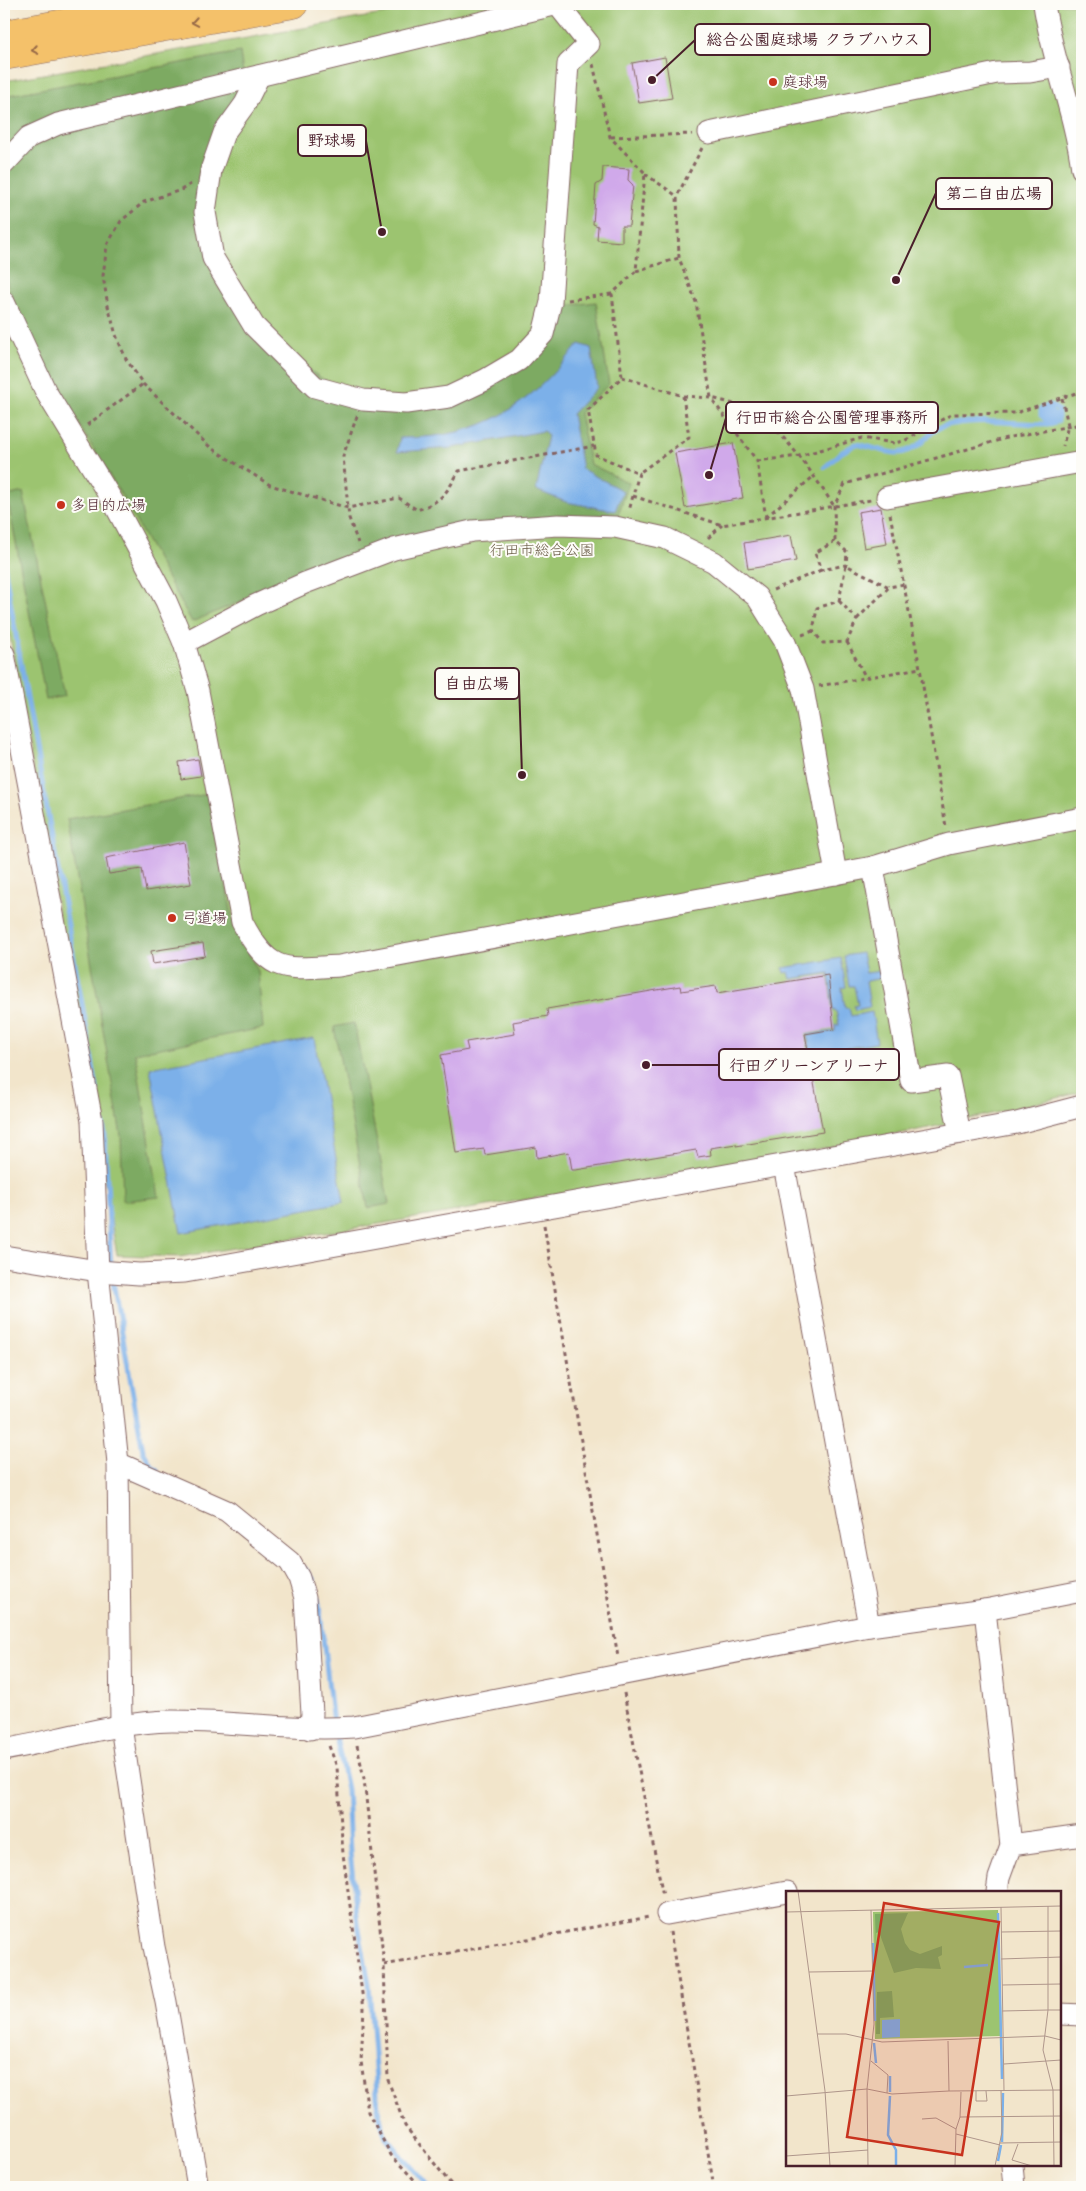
<svg xmlns="http://www.w3.org/2000/svg" width="1086" height="2191" viewBox="0 0 1086 2191" font-family="'Architects Daughter','Klee One',sans-serif">
<rect width="100%" height="100%" fill="#fdfcf7"/>
<filter id="ink" filterUnits="userSpaceOnUse"><feTurbulence type="fractalNoise" baseFrequency=".02" numOctaves="2"/><feDisplacementMap in="SourceGraphic" scale="10" xChannelSelector="R" yChannelSelector="G"/><feConvolveMatrix kernelMatrix="1 2 1 2 8 2 1 2 1" color-interpolation-filters="sRGB"/></filter>
<filter id="wash" filterUnits="userSpaceOnUse"><feTurbulence type="fractalNoise" baseFrequency=".0096" numOctaves="4" result="noise"/><feDisplacementMap in="SourceGraphic" scale="20" xChannelSelector="R" yChannelSelector="G"/><feGaussianBlur stdDeviation="1.12" result="paint"/><feColorMatrix in="noise" values="0 0 0 0 0 0 0 0 0 0 0 0 0 0 0 0 0 1.4 0 .05"/><feComposite in="paint" operator="in"/></filter>
<g filter="url(#wash)">
<rect width="100%" height="100%" fill="#f2e5cb"/>
<path fill="#9cc470" stroke="#73724e" d="M439 4H1080L1082 16V1092L958 1122 783 1157 180 1257 117 1255 4 603V81Z"/>
<g fill="#7daa62" stroke="#646446">
<path d="M240 52 245 87 199 211 249 329 361 405 487 384 557 307 596 302 609 384 580 413 590 464 629 483 617 518 559 515 251 597 192 622 123 498 81 428 51 385 16 308 4 275V96Z"/>
<path d="M23 492 65 696 46 700 7 496Z"/>
<path d="M208 794 234 925 258 971 263 1028 135 1053 159 1197 123 1201 121 1136 67 819Z"/>
<path d="M354 1023 389 1204 368 1208 334 1027Z"/>
</g>
<g fill="#7bb0e9" stroke="#62688a">
<path d="M579 344 591 348 597 387 572 414 582 469 623 491 615 511 566 502 536 490 548 436 544 431 451 448 397 452 400 438C485 438 527 407 579 344Z"/>
<path d="M862 953 866 973 882 971 883 978 866 981 870 1007 855 1010 854 1006 858 1005 854 986H849L844 956Z"/>
<path d="M841 958 846 987 842 988 845 1008H849L851 1016 872 1012 877 1043 824 1052 825 1059 812 1061 807 1035 835 1031V1025H839L836 1011H833L829 973 791 979 789 972 784 973 783 968Z"/>
<path d="M314 1038 344 1202 181 1233 150 1068Z"/>
</g>
<g fill="none" stroke-linecap="round" stroke-linejoin="round">
<g stroke="#7bb0e9" stroke-width="5">
<path d="M1078 4 1082 25"/>
<path d="M825 467 842 452 856 444C882 448 898 463 922 442 927 437 935 428 943 426 979 417 1014 424 1050 424L1058 421V410L1050 405 1041 409V415L1045 419 1052 420 1054 415 1049 409 1045 411 1047 416 1050 417 1049 414"/>
<path d="M4 565C33 740 67 914 97 1089"/>
<path d="M102 1119 105 1136 111 1268"/>
<path d="M112 1276 143 1451 152 1467 157 1470"/>
<path d="M305 1569 313 1579 319 1604 333 1723"/>
<path d="M335 1732 347 1789 350 1852 358 1924 369 1984 378 2110 386 2138 429 2187"/>
</g>
</g>
<g id="blocks">
<g fill="#d0a9ea">
<path d="M665 57 672 98 639 103 632 63Z"/>
<path d="M603 167 629 169 628 180 633 185 629 226H622V242L597 240 598 226 593 224 596 185 602 181Z"/>
<path d="M733 443 743 498 685 508 675 453Z"/>
<path d="M881 508 887 544 864 548 858 512Z"/>
<path d="M791 535 796 561 748 569 744 543Z"/>
<path d="M198 759 201 776 181 779 179 762Z"/>
<path d="M184 842 191 884 146 891 142 869 109 874 106 858Z"/>
<path d="M203 943 205 956 153 964 151 951Z"/>
<path d="M828 975 834 1029 805 1034 823 1132 736 1146V1144L710 1148 711 1155 698 1157 696 1150 576 1170H572L569 1152 537 1158 536 1147 485 1155 484 1149 456 1153 441 1055 468 1050 466 1042 515 1034 513 1022 548 1016 547 1009 680 986 681 991 716 986 717 993Z"/>
</g>
</g>
</g>
<g filter="url(#ink)">
<use href="#blocks" fill-opacity="0" stroke="#856463" stroke-width="1"/>
<g fill="none" stroke-linecap="round" stroke-linejoin="round">
<defs>
<g id="minor">
<path d="M1044 4C1052 60 1075 113 1082 169"/>
<path d="M259 76 245 104 224 133 211 170 205 212 213 258 254 326 315 387 363 400 406 403 449 397 485 380 519 360 543 334 551 302 568 64 589 44 557 4"/>
<path d="M709 133 997 73 1030 72 1059 67"/>
<path d="M4 164 29 137 58 124 558 4"/>
<path d="M4 302 46 392 115 505 166 601 184 643 198 691 242 922C270 975 284 969 339 966L873 867 949 844 1082 818"/>
<path d="M887 497 1082 462"/>
<path d="M184 643 256 605 305 583 394 549 472 531 558 525 615 527 665 538 714 562 757 597 784 640 803 689 836 874"/>
<path d="M4 654 92 1121 98 1271 118 1463 121 1726 154 1947 166 2002 198 2187"/>
<path d="M873 867 911 1081 948 1076 960 1133"/>
<path d="M784 1165 869 1626 985 1610 1082 1591"/>
<path d="M4 1256 98 1271 139 1274 185 1272 1017 1123 1082 1106"/>
<path d="M118 1463 227 1511 290 1562 299 1578 305 1598 312 1714 310 1729"/>
<path d="M985 1610 1011 1845"/>
<path d="M4 1750C59 1740 115 1722 172 1721 233 1721 293 1731 354 1727L869 1626"/>
<path d="M997 1892 999 1878 1011 1845 1082 1835"/>
<path d="M667 1914 787 1892"/>
<path d="M1060 2014 1082 2015"/>
<path d="M1012 2165 1014 2187"/>
</g>
<g id="highway">
<path d="M4 34 169 4"/>
<path d="M4 56 294 4"/>
</g>
</defs>
<use href="#minor" stroke="#856463" stroke-width="23"/>
<use href="#highway" stroke="#856463" stroke-width="29"/>
<g stroke="#856463" stroke-width="3" stroke-dasharray="4 4" stroke-linecap="butt">
<path d="M593 64 610 137 645 173 636 271 612 294 622 377 588 410 596 455 639 473 629 511"/>
<path d="M611 137 692 134"/>
<path d="M702 148 677 196 679 258 696 302 711 398C729 402 746 407 761 418 788 436 816 479 834 506"/>
<path d="M645 174 677 196"/>
<path d="M191 184 181 190 144 202 121 221 107 245 103 276 108 306 116 335 126 359 143 384 211 448 270 485 348 508 399 498 417 510C442 501 446 494 459 471L594 446"/>
<path d="M636 271 679 258"/>
<path d="M568 300 612 294"/>
<path d="M622 377 683 396 689 437 639 473"/>
<path d="M683 396 711 398 757 461 766 518"/>
<path d="M1062 398 1068 425 1063 446"/>
<path d="M357 416 343 456 349 518 358 543"/>
<path d="M87 425 143 384"/>
<path d="M774 431 787 415"/>
<path d="M757 461 799 456 862 438 894 443 904 441 952 414 1016 413 1082 391"/>
<path d="M633 496 722 525 871 500"/>
<path d="M890 514 920 668 946 827"/>
<path d="M766 517 814 476"/>
<path d="M708 538 722 525"/>
<path d="M835 541 815 553 821 570 846 565 847 552 835 541 834 506 845 484 1010 437 1082 424"/>
<path d="M773 590 821 570"/>
<path d="M839 601 857 619 847 642 823 643 813 631 817 608Z"/>
<path d="M839 601 846 565 889 587"/>
<path d="M857 619 889 587 904 584"/>
<path d="M802 635 813 631"/>
<path d="M847 642 866 678"/>
<path d="M819 686 920 668"/>
<path d="M544 1225 618 1657"/>
<path d="M624 1693 663 1896"/>
<path d="M357 1745 364 1779 384 1965 388 2080 405 2126 453 2187"/>
<path d="M329 1746 337 1767 343 1854 364 2008 361 2061 368 2112 391 2155 421 2187"/>
<path d="M670 1932 714 2187"/>
<path d="M384 1965 649 1917"/>
</g>
<use href="#minor" stroke="#fff" stroke-width="21"/>
<use href="#highway" stroke="#f4c16a" stroke-width="28"/>
</g>
<defs><path id="oneway-chevron" d="M-2-3.5L2.5 0L-2 3.5" fill="none" stroke-width="1.6" stroke-linecap="round" stroke-linejoin="round" transform="scale(1.25)"/></defs>
<g stroke="#966847">
<use href="#oneway-chevron" transform="translate(195 22) rotate(170)"/>
<use href="#oneway-chevron" transform="translate(35 50) rotate(170)"/>
</g>
</g>
<g fill="#c8321e" stroke="#fdfcf7" stroke-width="2">
<circle cx="773" cy="82" r="5"/>
<circle cx="61" cy="505" r="5"/>
<circle cx="172" cy="918" r="5"/>
</g>
<g text-anchor="middle" stroke-width="4" stroke-linejoin="round" paint-order="stroke">
<g font-size="15" fill="#4a1f2b" stroke="#fdfcf7" text-anchor="start">
<text x="783" y="87">庭球場</text>
<text x="71" y="510">多目的広場</text>
<text x="182" y="923">弓道場</text>
</g>
<g font-size="15" fill="#675943" stroke="#fdfcf7">
<text x="542" y="555">行田市総合公園</text>
</g>
</g>
<g transform="translate(786 1891)">
<rect width="275" height="275" fill="#f2e5cb"/>
<path d="M212 19 216 145 89 148 87 21Z" fill="#9cc470"/>
<path d="M122 22 115 38 119 52 124 59 134 63 156 55V64L152 66 155 78 130 77 108 82 93 41 90 42V60L89 23ZM106 100 108 126 94 127V143H90L91 101Z" fill="#7daa62"/>
<path d="M114 128V146L96 147V129Z" fill="#7bb0e9"/>
<path fill="none" stroke="#7bb0e9" stroke-width="2.5" d="M212 22 216 188M87 52 89 130M178 76 202 74M88 152 90 172M104 185V201M104 205 102 244 110 259V275M216 251 217 202M212 270 215 254"/>
<path fill="none" stroke="#af968b" stroke-width="1" d="M12 0 39 200 44 275M262 15V119H275M215 16 218 200M0 21 275 15M215 41 275 40M215 68 275 66M23 81 87 80M216 94 275 93M216 120 262 119 257 159 267 199 268 275M31 143H60L96 151 259 145 275 149M162 150 163 200 275 199M85 170 102 184 101 202M218 173 275 169M190 200V210H201L200 200M0 205 81 198 106 203 163 200M174 226 175 201M136 228 150 227 170 238M170 243 214 254M214 252 275 251M232 253 226 269 246 275M0 265 82 259M82 275 81 198 88 133 85 19M169 275 170 238 174 226 275 225M209 275 216 241 215 199"/>
<path fill="#c8321e" fill-opacity="0.15" stroke="#c8321e" stroke-width="2.5" d="M98 12 213 31 176 264 61 246Z"/>
<rect width="275" height="275" fill="none" stroke="#4a1f2b" stroke-width="2.5"/>
</g>
<path fill="none" stroke="#4a1f2b" stroke-width="2" d="M652 80L695 40M382 232L366 141M896 280L936 193M709 475L726 418M522 775L519 683M646 1065L719 1065"/>
<g fill="#4a1f2b" stroke="#fdfcf7" stroke-width="2">
<circle cx="652" cy="80" r="5"/>
<circle cx="382" cy="232" r="5"/>
<circle cx="896" cy="280" r="5"/>
<circle cx="709" cy="475" r="5"/>
<circle cx="522" cy="775" r="5"/>
<circle cx="646" cy="1065" r="5"/>
</g>
<g fill="#fdfcf7" stroke="#4a1f2b" stroke-width="2">
<rect x="695" y="24" width="235" height="31" rx="5"/>
<rect x="298" y="125" width="68" height="31" rx="5"/>
<rect x="936" y="178" width="116" height="31" rx="5"/>
<rect x="726" y="402" width="212" height="31" rx="5"/>
<rect x="435" y="668" width="84" height="31" rx="5"/>
<rect x="719" y="1049" width="180" height="31" rx="5"/>
</g>
<g font-size="16" text-anchor="middle" font-weight="bold" fill="#4a1f2b">
<text x="813" y="45">総合公園庭球場 クラブハウス</text>
<text x="332" y="146">野球場</text>
<text x="994" y="199">第二自由広場</text>
<text x="832" y="423">行田市総合公園管理事務所</text>
<text x="477" y="689">自由広場</text>
<text x="809" y="1071">行田グリーンアリーナ</text>
</g>
<rect width="1086" height="2191" fill="none" stroke="#fdfcf7" stroke-width="20"/>
</svg>
